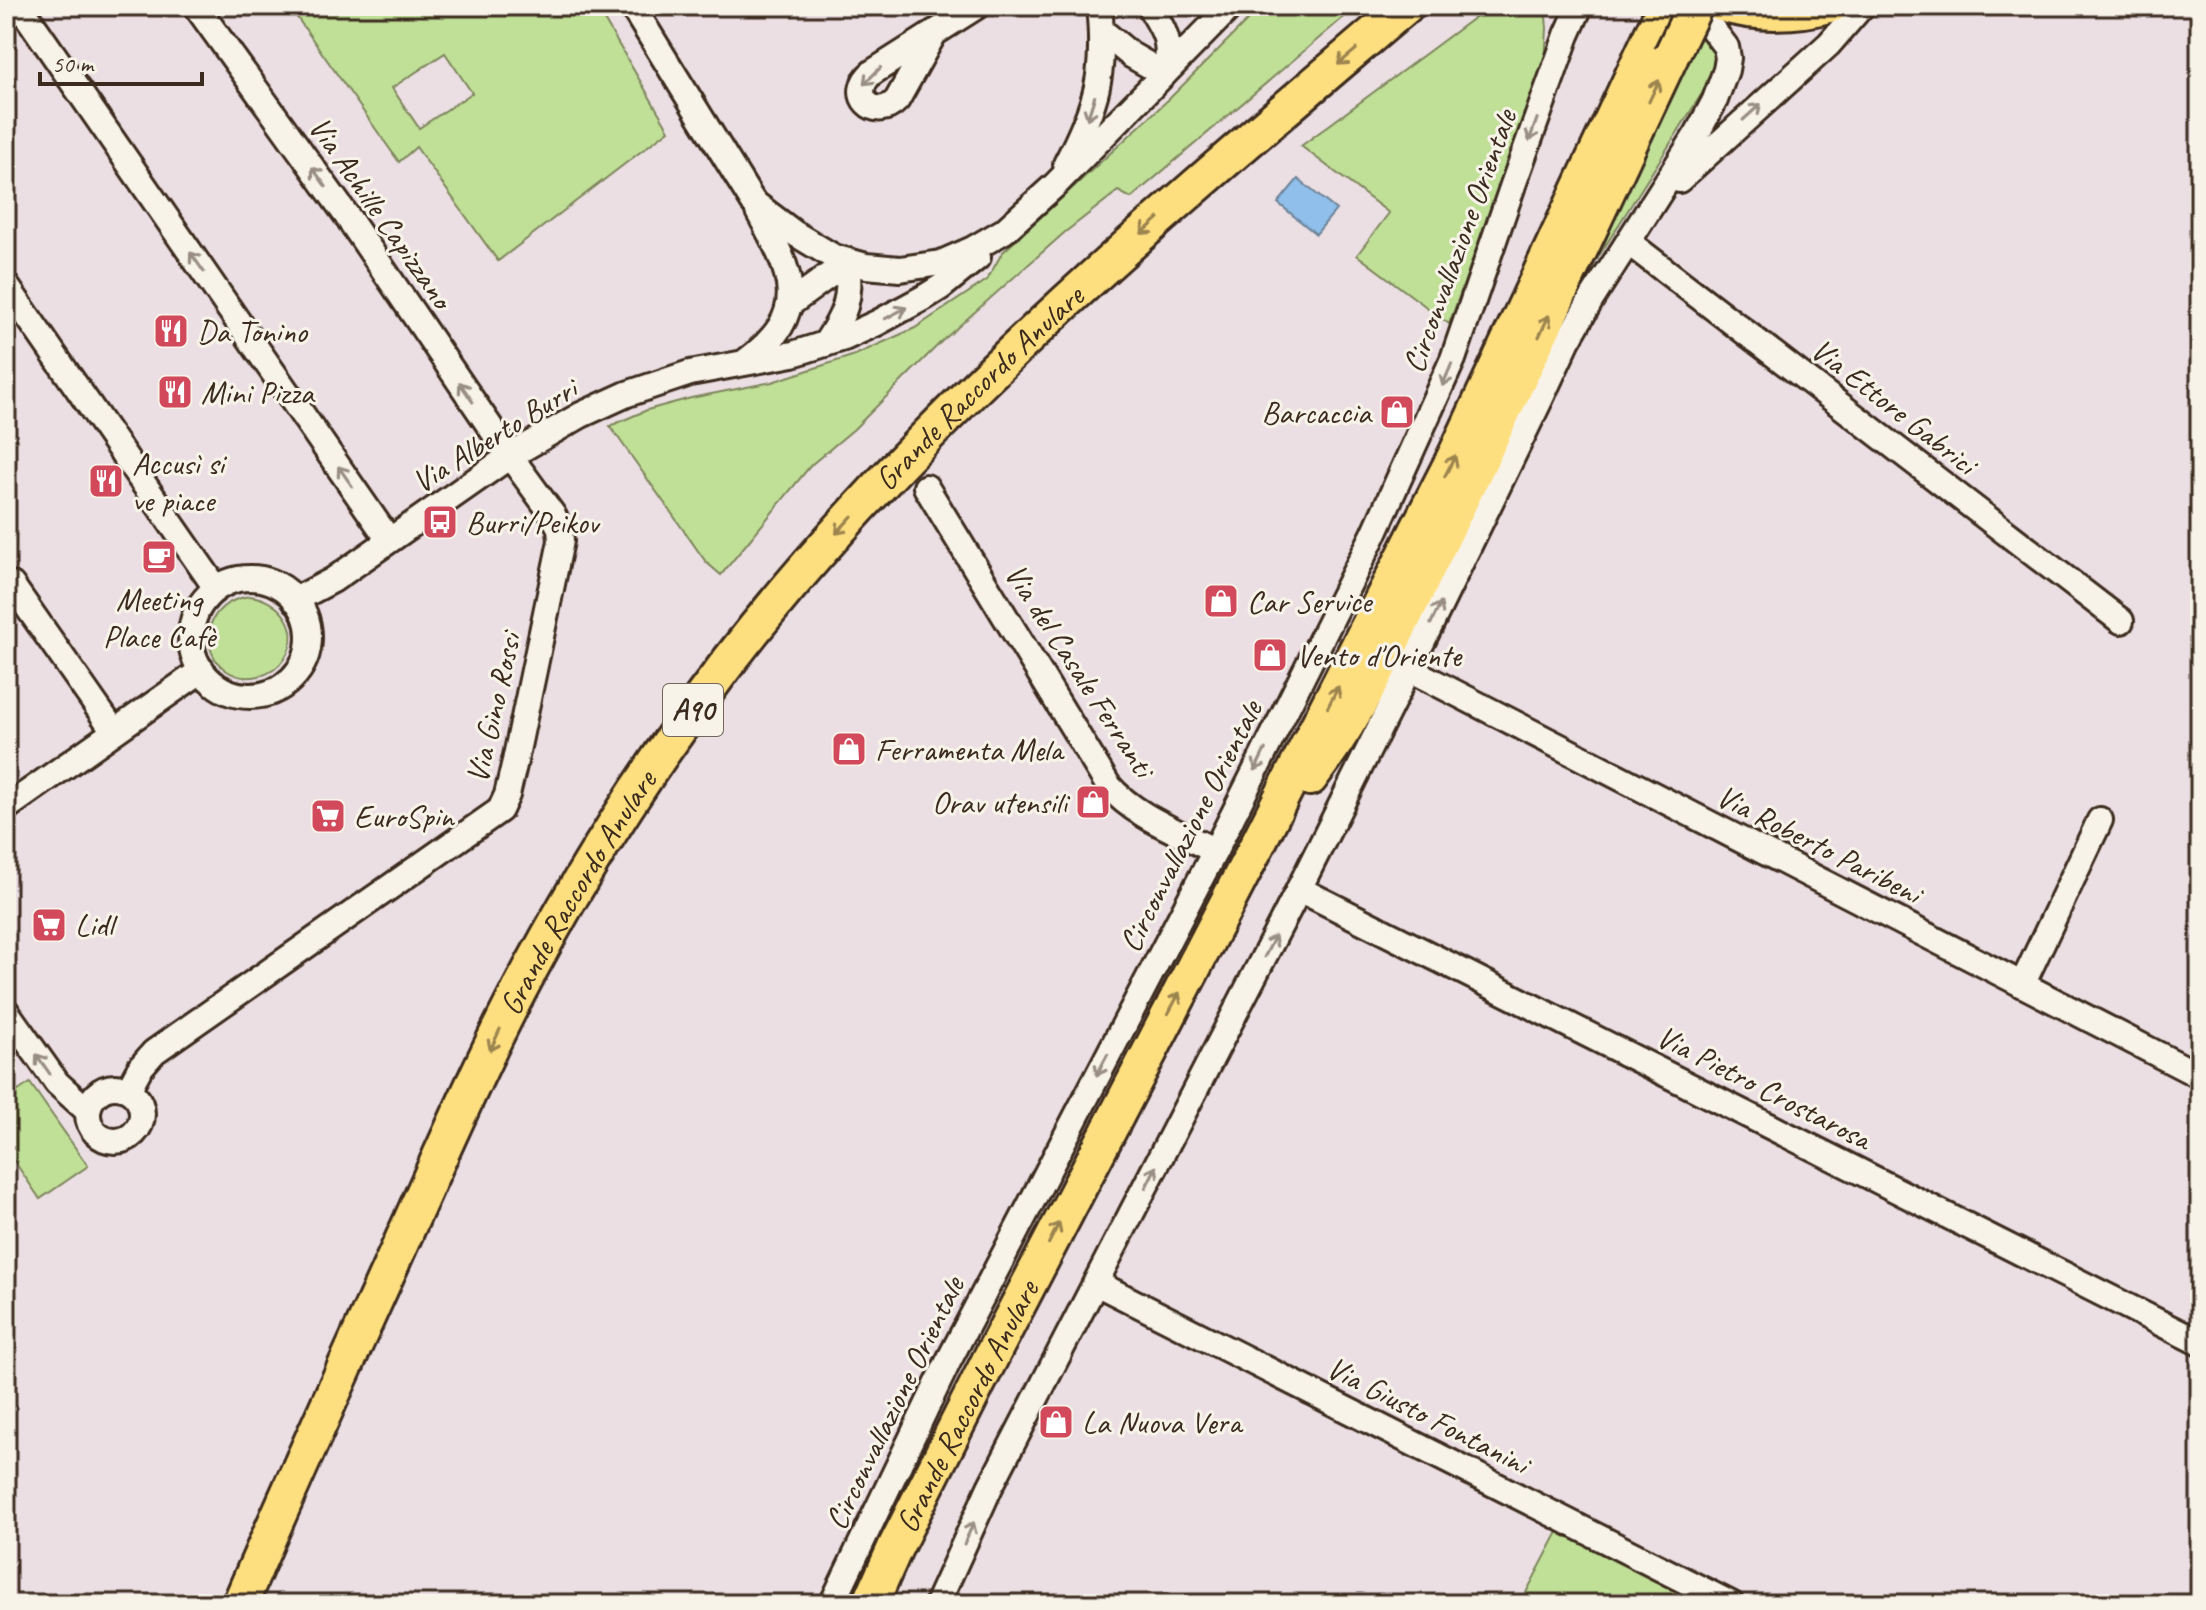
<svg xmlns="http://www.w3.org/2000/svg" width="2206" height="1610" viewBox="0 0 2206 1610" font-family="Caveat,sans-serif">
<rect width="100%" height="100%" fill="#ecdfe4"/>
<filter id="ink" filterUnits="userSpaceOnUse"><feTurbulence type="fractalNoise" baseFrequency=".0125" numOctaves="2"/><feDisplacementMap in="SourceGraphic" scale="16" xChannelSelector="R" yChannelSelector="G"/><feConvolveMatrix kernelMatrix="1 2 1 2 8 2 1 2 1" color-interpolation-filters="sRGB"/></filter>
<g filter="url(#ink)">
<g fill="#c0e098" stroke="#7e855b" stroke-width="2" fill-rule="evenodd">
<path d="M289 6H596L669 130 498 261 416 147 399 162ZM445 53 472 93 419 128 392 88Z"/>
<path d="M1262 6H1357L1131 198 1118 191 1064 233 941 342 854 429 811 465 721 575 706 562 610 426 647 410 691 398 772 382 855 355 915 328 987 280 1002 253 1169 99Z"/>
<path d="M1490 6H1545L1547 28 1545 64 1449 324 1357 255 1389 213 1301 146Z"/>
<path d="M1695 32C1713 41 1717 58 1713 76L1578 289Z"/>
<path d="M250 596C280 600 304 629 284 659 278 668 269 674 259 676 205 688 184 606 250 596Z"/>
<path d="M30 1083 88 1166 40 1199 6 1149V1099Z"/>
<path d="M1559 1530 1705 1604H1520Z"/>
</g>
<path fill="#8fbfea" stroke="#6d8398" stroke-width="2" d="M1298 179 1336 210 1316 234 1278 203Z"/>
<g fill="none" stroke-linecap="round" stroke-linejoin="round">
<defs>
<g id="minor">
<path d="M20 6 389 540"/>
<path d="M632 6 753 202 794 233 834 257 866 266 900 269 941 263 973 249 1004 231 1055 185 1231 6"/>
<path d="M1149 6C1165 31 1173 44 1164 74"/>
<path d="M1102 31 1131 55 1164 74"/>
<path d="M935 32 897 100C875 123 846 94 873 72L977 6"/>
<path d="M1066 164C1097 104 1106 74 1099 6"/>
<path d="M1679 180 1829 44 1862 6"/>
<path d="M1628 242 2121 621"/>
<path d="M6 285 216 588"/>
<path d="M790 304 847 262"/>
<path d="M825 344C845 314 852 298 847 262"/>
<path d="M745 362C813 312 792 274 758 211"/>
<path d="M926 487 1108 785C1135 817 1179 832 1215 851"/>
<circle cx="250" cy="637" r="59"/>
<path d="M12 585 114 731"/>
<path d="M295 600 333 580 510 456 581 415 627 394 690 373 793 354 844 338 877 323 925 297 941 287 978 257"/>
<path d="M1409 669 2200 1076"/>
<path d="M6 808 202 670"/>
<path d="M1299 889 2200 1343"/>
<path d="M2022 985 2100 820"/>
<path d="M6 1011 57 1083 88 1111"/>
<circle cx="115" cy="1114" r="27"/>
<path d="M128 1090 140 1068 154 1052 500 810 507 795 515 761 561 541 560 528 553 515 510 456 347 216 196 6"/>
<path d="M1096 1283 1731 1604"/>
<path d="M832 1604 948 1362 1215 851 1374 534 1453 359 1513 185 1567 35 1580 6"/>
<path d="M937 1604 990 1487 1299 889 1409 669 1540 400 1568 340 1591 300 1697 134 1715 100 1726 70 1728 58 1726 47 1710 26 1676 9"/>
</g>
<path id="major" d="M1721 6C1756 17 1797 16 1833 6"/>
<g id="highway">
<path d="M1310 778C1368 703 1405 613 1447 528 1524 371 1597 213 1671 56"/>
<path id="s1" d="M240 1604C289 1489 341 1376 392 1263 431 1177 468 1090 511 1006 572 887 645 771 726 665 920 413 1166 211 1406 6"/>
<path id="s2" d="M870 1604 895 1548 992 1355 1250 859 1457 452 1665 6"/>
</g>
</defs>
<use href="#minor" stroke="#3b2a1e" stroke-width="30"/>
<use href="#major" stroke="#3b2a1e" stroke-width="36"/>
<use href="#highway" stroke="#3b2a1e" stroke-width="40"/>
<use href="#minor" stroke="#f7f3e8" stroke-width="24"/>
<use href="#major" stroke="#fedf80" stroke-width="30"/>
<use href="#highway" stroke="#fedf80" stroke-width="34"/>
<defs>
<path id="highway-bridge" d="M1671 56 1695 6"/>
</defs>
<use href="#highway-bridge" stroke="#3b2a1e" stroke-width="40" stroke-linecap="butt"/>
<use href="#highway-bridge" stroke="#fedf80" stroke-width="34"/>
</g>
<defs><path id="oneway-shaft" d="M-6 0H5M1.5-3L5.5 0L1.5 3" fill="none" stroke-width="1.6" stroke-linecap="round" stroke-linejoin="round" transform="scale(2)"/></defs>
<g stroke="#9c844f">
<use href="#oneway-shaft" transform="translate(1347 57) rotate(140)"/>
<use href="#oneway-shaft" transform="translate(1654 91) rotate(-65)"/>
<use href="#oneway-shaft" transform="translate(1150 226) rotate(138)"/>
<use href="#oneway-shaft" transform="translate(1544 326) rotate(-65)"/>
<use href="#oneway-shaft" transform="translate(1450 466) rotate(-63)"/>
<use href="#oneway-shaft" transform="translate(844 525) rotate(132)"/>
<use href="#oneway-shaft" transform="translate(1333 697) rotate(-63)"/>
<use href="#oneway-shaft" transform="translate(1174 1003) rotate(-62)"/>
<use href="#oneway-shaft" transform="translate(495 1040) rotate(115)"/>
<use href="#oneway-shaft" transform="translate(1054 1233) rotate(-63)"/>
</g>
<g stroke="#998e83">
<use href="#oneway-shaft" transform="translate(872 76) rotate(135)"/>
<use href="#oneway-shaft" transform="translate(1091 108) rotate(108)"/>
<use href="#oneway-shaft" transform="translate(1752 112) rotate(-42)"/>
<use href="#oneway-shaft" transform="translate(1533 130) rotate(110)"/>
<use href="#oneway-shaft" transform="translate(319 177) rotate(-126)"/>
<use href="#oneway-shaft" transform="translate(197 262) rotate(-125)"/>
<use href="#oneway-shaft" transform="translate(896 313) rotate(-28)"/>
<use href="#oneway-shaft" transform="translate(1447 375) rotate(113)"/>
<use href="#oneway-shaft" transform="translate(466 392) rotate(-124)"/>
<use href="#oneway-shaft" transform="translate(345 476) rotate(-125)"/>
<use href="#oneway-shaft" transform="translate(1436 613) rotate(-64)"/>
<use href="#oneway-shaft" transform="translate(1260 760) rotate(116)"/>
<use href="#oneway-shaft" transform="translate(1270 946) rotate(-63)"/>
<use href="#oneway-shaft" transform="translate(43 1064) rotate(-125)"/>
<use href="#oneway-shaft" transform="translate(1102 1065) rotate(118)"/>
<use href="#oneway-shaft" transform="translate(1151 1177) rotate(-63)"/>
<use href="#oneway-shaft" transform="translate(969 1533) rotate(-66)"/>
</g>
</g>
<defs>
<symbol id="restaurant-square" viewBox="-11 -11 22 22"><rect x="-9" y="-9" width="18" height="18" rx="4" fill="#d1495b" stroke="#f7f3e8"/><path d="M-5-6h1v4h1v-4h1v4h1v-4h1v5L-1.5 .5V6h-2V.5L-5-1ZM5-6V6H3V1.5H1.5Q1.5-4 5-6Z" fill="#fff"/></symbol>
<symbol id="shop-square" viewBox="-11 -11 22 22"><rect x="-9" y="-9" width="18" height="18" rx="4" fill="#d1495b" stroke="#f7f3e8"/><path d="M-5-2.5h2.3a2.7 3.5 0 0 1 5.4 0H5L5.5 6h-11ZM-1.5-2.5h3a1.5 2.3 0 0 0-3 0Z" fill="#fff"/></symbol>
<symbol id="bus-square" viewBox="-11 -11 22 22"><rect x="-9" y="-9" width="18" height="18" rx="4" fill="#d1495b" stroke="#f7f3e8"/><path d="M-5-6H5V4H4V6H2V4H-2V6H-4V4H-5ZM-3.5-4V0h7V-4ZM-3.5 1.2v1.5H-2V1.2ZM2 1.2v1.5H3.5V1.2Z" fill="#fff"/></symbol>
<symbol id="cafe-square" viewBox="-11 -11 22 22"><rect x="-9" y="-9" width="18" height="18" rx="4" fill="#d1495b" stroke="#f7f3e8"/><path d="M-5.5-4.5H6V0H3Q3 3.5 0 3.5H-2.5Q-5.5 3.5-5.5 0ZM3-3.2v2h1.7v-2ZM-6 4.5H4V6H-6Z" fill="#fff"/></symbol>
<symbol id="supermarket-square" viewBox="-11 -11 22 22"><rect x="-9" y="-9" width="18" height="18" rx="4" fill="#d1495b" stroke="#f7f3e8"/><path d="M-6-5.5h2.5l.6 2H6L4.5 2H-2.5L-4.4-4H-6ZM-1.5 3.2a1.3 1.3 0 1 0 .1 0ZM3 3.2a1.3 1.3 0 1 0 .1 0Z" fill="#fff"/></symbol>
</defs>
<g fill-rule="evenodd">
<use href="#restaurant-square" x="151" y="311" width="40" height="40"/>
<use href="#restaurant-square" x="155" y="372" width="40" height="40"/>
<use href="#shop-square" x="1377" y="392" width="40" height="40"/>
<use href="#restaurant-square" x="86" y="461" width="40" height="40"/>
<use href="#bus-square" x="420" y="502" width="40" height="40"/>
<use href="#cafe-square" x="139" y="537" width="40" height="40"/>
<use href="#shop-square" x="1201" y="581" width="40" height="40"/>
<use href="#shop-square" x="1250" y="635" width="40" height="40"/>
<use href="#shop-square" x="829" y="729" width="40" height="40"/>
<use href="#shop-square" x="1073" y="782" width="40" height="40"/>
<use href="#supermarket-square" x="308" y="796" width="40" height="40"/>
<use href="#supermarket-square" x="29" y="905" width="40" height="40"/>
<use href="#shop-square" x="1036" y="1402" width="40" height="40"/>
</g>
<g text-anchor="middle" stroke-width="6" stroke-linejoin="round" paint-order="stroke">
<rect fill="#f7f3e8" stroke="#73665b" stroke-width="2" x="663" y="684" width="60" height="52" rx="6"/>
<g font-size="30" font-weight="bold" fill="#3b2a1e">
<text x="693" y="720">A90</text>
</g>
<g font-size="32" fill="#3b2a1e" stroke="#f7f3e8">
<text transform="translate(381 212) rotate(55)" y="11">Via Achille Capizzano</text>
<text transform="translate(1459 241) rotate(-70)" y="11">Circonvallazione Orientale</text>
<text dy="11" stroke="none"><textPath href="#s1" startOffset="1436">Grande Raccordo Anulare</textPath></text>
<text transform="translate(1894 406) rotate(38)" y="11">Via Ettore Gabrici</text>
<text transform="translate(494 435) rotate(-32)" y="11">Via Alberto Burri</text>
<text transform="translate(1080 670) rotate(57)" y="11">Via del Casale Ferranti</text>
<text transform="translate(493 708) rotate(-77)" y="11">Via Gino Rossi</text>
<text transform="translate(1190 826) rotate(-63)" y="11">Circonvallazione Orientale</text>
<text transform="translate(1819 844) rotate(27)" y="11">Via Roberto Paribeni</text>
<text dy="11" stroke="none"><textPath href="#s1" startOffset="788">Grande Raccordo Anulare</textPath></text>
<text transform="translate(1764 1087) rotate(27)" y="11">Via Pietro Crostarosa</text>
<text transform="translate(894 1403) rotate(-64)" y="11">Circonvallazione Orientale</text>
<text dy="11" stroke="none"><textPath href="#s2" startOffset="220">Grande Raccordo Anulare</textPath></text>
<text transform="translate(1428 1415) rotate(27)" y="11">Via Giusto Fontanini</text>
</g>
<g font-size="32" fill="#3b2a1e" stroke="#f7f3e8" text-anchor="start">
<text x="197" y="342">Da Tonino</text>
<text x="201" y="403">Mini Pizza</text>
<text x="1371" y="423" text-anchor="end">Barcaccia</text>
<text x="132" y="474">Accusì si<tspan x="132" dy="37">ve piace</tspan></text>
<text x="466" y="533">Burri/Peikov</text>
<text x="159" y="610" text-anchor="middle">Meeting<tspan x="159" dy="37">Place Cafè</tspan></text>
<text x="1247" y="612">Car Service</text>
<text x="1296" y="666">Vento d'Oriente</text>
<text x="875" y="760">Ferramenta Mela</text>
<text x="1067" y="813" text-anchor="end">Orav utensili</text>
<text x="354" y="827">EuroSpin</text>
<text x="75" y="936">Lidl</text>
<text x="1082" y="1433">La Nuova Vera</text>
</g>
</g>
<rect width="2206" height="1610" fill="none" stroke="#f7f3e8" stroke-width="32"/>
<rect x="16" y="16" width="2174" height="1578" fill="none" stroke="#3b2a1e" stroke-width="3" filter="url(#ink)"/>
<path d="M40 72v12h162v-12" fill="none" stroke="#3b2a1e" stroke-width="4"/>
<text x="52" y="72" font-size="24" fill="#3b2a1e" stroke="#f7f3e8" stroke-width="6" paint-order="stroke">50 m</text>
</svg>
